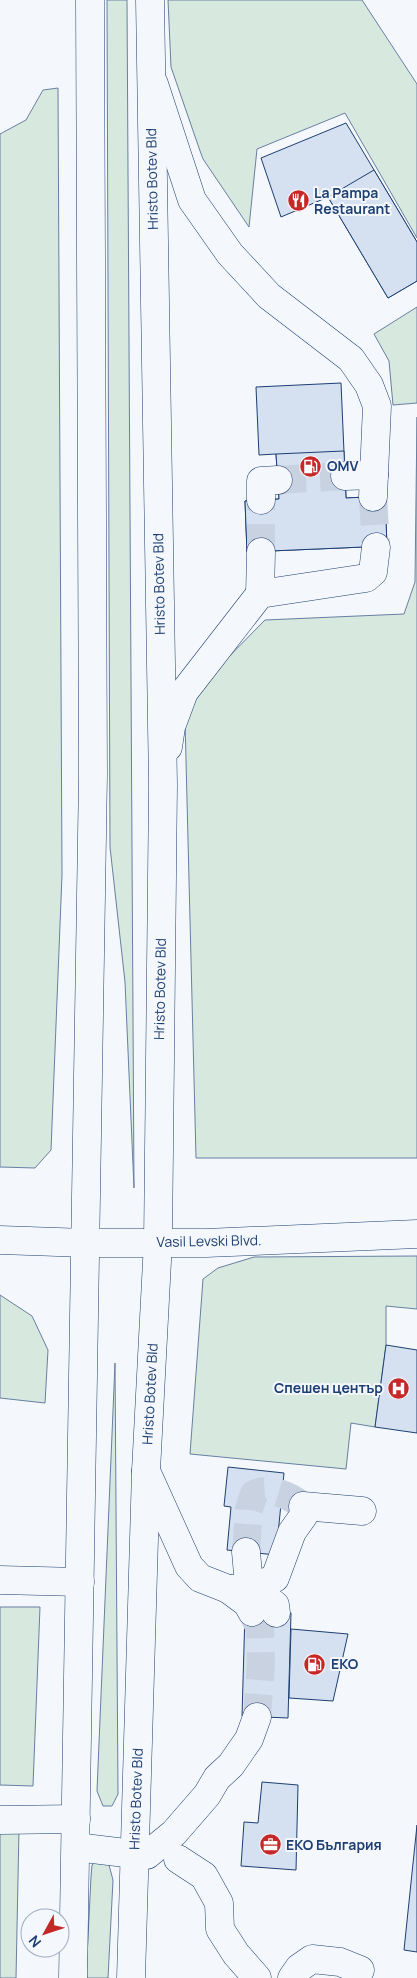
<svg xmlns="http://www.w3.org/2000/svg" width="417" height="1978" viewBox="0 0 417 1978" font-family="Manrope,sans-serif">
<rect width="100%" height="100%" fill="#f4f7fb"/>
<g fill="#d7e8df" stroke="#687fa3">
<path d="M107 0H127L134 1188 125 982 110 847Z"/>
<path d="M168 0H362L417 84V238L345 113 257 149 249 227 203 159 199 148 171 67Z"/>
<path d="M58 88 62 875 51 1150 35 1168 0 1167V134L26 120 43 90Z"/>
<path d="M417 307V403L393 405 389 361 374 334Z"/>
<path d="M417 417V1158H196L185 720 206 680 265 620 404 614 415 582Z"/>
<path d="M417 1256V1309L386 1306V1345L375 1427 351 1423 346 1469 190 1454 203 1279 218 1268 254 1257Z"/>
<path d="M0 1295 32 1316 48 1350 45 1403 0 1398Z"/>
<path d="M115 1363 118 1794 112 1806H103L97 1791Z"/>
<path d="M0 1607H40L33 1786 0 1785Z"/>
<path d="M0 1828 19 1829 16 1978H0Z"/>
<path d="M98 1860 109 1865 113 1880 108 1978H86L91 1877 92 1865Z"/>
</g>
<g fill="#d5e0f0" stroke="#1d3f73">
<path d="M346 123 417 242V281L388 298 328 197 281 217 261 158Z"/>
<path d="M374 170 417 242V281L388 298 328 197Z"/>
<path d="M341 383 346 498 385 496 387 546 247 552 245 501 279 499 276 454 259 455 256 387Z"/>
<path d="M344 451 346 498 385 496 387 546 247 552 245 501 279 499 276 454Z"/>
<path d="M386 1345 417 1350V1433L375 1427Z"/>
<path d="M228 1467 284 1473 276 1555 227 1550 231 1507 224 1506Z"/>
<path d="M245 1612 291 1613 288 1718 242 1716Z"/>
<path d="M291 1629 348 1634 333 1701 289 1698Z"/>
<path d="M262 1782 298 1785 296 1870 241 1866 244 1822 258 1823Z"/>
<path d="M417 1825V1952L404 1950Z"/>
</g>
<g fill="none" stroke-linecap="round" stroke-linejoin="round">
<g stroke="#c9d2e0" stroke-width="28" stroke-dasharray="28 14" stroke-linecap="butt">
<path d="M278 480 345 476"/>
<path d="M373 497 376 547"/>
<path d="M261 552V500"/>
<path d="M246 1552 249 1509 254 1494C270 1486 290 1496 303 1506"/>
<path d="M252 1612 260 1629 261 1663 257 1717"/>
</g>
<defs>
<g id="minor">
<path d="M154 84 192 200 230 254 269 296 351 359 369 385 377 406 373 497"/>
<path d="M345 476 374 475"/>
<path d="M261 500V481L278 480"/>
<path d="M260 594 261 552"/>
<path d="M168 747 171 727 184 692 260 594 366 578 373 572 376 547"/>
<path d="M146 1471 189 1566 200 1578 228 1589 247 1603 252 1612"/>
<path d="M246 1552 249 1585 255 1602"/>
<path d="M0 1580 80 1582"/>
<path d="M228 1589C244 1589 261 1585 275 1578L292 1532 304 1515 303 1506 362 1511"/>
<path d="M241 1589 267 1599 275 1605 276 1613"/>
<path d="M0 1820 76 1819"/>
<path d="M147 1855 174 1833 207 1795 217 1778 231 1765 249 1739 257 1717"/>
<path d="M178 1859 204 1876 219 1903 220 1929 236 1954 257 1978"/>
<path d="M292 1978 299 1968 312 1959 340 1962 360 1970"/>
</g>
<path id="major" d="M0 1240 86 1243H206L417 1234"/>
<g id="highway">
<path d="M76 1847 134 1854"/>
<path d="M73 1978 93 775 90 0"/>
<path d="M131 1978 146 1471 158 1242 163 785 150 0"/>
</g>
</defs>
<use href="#minor" stroke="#1d3f73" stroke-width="29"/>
<use href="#major" stroke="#1d3f73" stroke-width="29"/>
<use href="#highway" stroke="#1d3f73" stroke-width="29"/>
<use href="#minor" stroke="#f4f7fb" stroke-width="28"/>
<use href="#major" stroke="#f4f7fb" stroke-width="28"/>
<use href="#highway" stroke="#f4f7fb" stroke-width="28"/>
</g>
<defs>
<symbol id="restaurant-disc" viewBox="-11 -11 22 22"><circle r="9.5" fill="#c62828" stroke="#f4f7fb"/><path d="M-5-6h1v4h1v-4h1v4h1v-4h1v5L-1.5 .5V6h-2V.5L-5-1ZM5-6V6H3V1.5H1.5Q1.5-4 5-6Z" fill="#fff"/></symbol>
<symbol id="fuel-disc" viewBox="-11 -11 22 22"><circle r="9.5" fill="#c62828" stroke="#f4f7fb"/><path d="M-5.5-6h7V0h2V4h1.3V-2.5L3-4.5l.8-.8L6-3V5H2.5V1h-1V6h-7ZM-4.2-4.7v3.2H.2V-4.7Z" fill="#fff"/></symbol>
<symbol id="hospital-disc" viewBox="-11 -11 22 22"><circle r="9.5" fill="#c62828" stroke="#f4f7fb"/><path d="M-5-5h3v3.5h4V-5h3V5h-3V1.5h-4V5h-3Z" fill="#fff"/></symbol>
<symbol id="office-disc" viewBox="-11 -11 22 22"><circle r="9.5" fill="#c62828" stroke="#f4f7fb"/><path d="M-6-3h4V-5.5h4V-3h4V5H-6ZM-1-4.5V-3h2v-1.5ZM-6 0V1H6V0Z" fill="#fff"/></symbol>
</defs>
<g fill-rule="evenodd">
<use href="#restaurant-disc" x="286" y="188" width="25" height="25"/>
<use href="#fuel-disc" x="298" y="454" width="25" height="25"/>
<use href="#hospital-disc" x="386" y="1376" width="25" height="25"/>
<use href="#fuel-disc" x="302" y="1652" width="25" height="25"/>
<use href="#office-disc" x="258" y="1832" width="25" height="25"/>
</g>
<g text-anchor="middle" stroke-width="4" stroke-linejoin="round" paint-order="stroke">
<g font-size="14" fill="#1d3f73" stroke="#f4f7fb">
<text transform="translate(152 179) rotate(-91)" y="5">Hristo Botev Bld</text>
<text transform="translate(159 584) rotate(-91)" y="5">Hristo Botev Bld</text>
<text transform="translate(160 989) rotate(-89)" y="5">Hristo Botev Bld</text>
<text transform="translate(209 1241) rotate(-1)" y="5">Vasil Levski Blvd.</text>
<text transform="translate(150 1394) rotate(-87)" y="5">Hristo Botev Bld</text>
<text transform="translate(136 1799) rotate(-88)" y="5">Hristo Botev Bld</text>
</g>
<g font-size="14" font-weight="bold" fill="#1d3f73" stroke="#f4f7fb" text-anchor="start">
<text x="314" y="198">La Pampa<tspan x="314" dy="16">Restaurant</tspan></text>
<text x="327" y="471">OMV</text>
<text x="383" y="1393" text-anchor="end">Спешен център</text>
<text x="331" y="1669">EKO</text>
<text x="286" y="1850">ЕКО България</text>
</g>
</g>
<g transform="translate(45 1933) rotate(230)"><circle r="24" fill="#f4f7fb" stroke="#9eadc5"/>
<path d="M0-4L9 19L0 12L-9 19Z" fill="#c62828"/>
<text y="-8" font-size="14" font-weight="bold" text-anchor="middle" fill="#1d3f73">N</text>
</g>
</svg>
